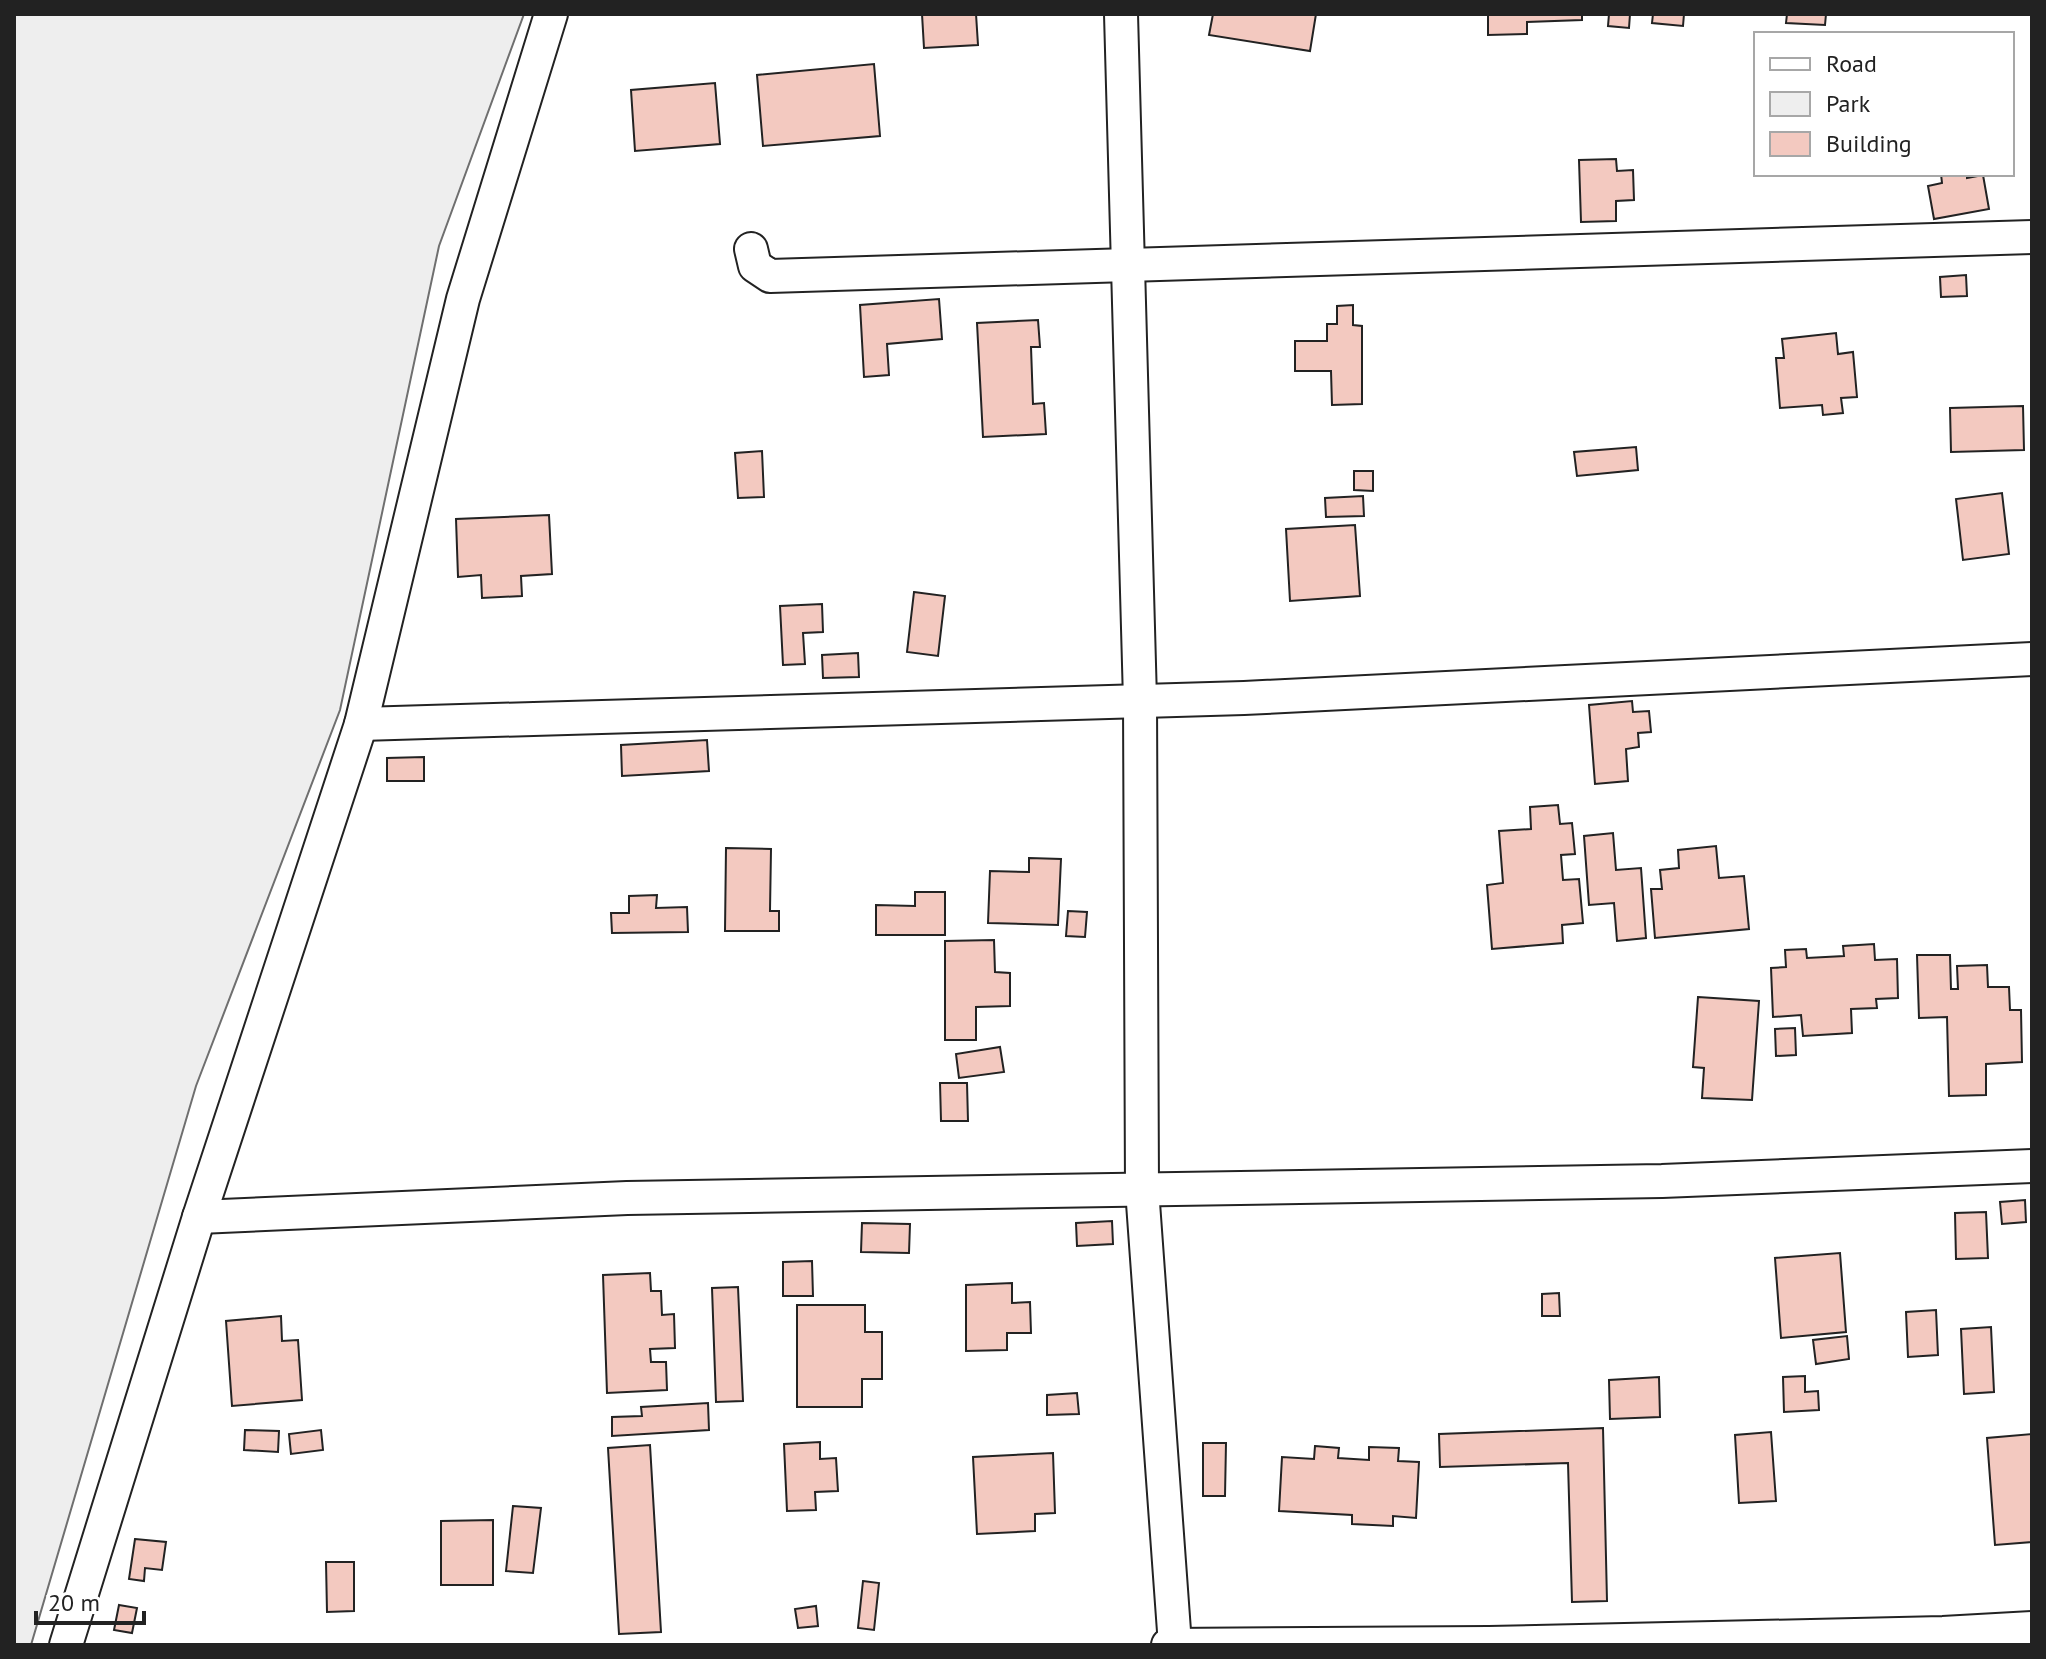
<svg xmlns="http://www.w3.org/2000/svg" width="2046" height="1659" viewBox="0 0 2046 1659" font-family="'PT Sans',sans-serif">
<rect width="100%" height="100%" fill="#fff"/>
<path fill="#eee" stroke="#6f6f6f" stroke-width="2" d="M14 14H524L439 246 340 710 196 1086 31 1645H14Z"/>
<g fill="#f3c9c0" stroke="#222" stroke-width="2">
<path d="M922 14H976L978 45 924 48Z"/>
<path d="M1213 14H1316L1310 51 1209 35Z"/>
<path d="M1488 14H1582V20L1527 22V34L1488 35Z"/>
<path d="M1609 14H1630L1629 28 1608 26Z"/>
<path d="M1653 14H1684L1683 26 1652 23Z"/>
<path d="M1787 14H1826L1825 25 1786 23Z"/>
<path d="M874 64 880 136 763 146 757 75Z"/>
<path d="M715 83 720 144 635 151 631 90Z"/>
<path d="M1616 159 1617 171 1633 170 1634 200 1616 201V221L1581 222 1579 160Z"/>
<path d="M1941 174H1967V178L1983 175 1989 209 1934 219 1928 186 1942 183Z"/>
<path d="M1966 275 1967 296 1941 297 1940 277Z"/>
<path d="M939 299 942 339 887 344 889 375 864 377 860 305Z"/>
<path d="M1353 305V325L1362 326V404L1332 405 1331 371H1295V341H1327V324H1337V306Z"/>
<path d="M1038 320 1040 347H1031L1033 404 1044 403 1046 434 983 437 977 323Z"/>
<path d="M1836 333 1838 354 1853 352 1857 397 1841 398 1843 413 1823 415 1822 405 1780 408 1776 358H1784L1782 339Z"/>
<path d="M2023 406 2024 450 1951 452 1950 408Z"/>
<path d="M1636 447 1638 470 1577 476 1574 452Z"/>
<path d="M762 451 764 497 738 498 735 453Z"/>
<path d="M1354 471H1373V491L1354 490Z"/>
<path d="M2002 493 2009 554 1963 560 1956 499Z"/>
<path d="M1363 496 1364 516 1326 517 1325 498Z"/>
<path d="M549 515 552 574 521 576 522 596 482 598 481 575 458 577 456 519Z"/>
<path d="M1355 525 1360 596 1290 601 1286 529Z"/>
<path d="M914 592 945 596 938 656 907 652Z"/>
<path d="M822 604 823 632 803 633 805 664 783 665 780 606Z"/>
<path d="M858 653 859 677 823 678 822 655Z"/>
<path d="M1632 701 1633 712 1649 711 1651 732 1638 733 1639 747 1626 749 1628 781 1595 784 1589 705Z"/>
<path d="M707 740 709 771 622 776 621 745Z"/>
<path d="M424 757V781H387V758Z"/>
<path d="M1558 805 1560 824 1572 823 1575 854 1561 855 1563 880 1579 879 1583 923 1562 925 1563 943 1492 949 1487 885 1503 883 1499 831 1531 829 1530 807Z"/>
<path d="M1613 833 1616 870 1641 868 1646 938 1617 941 1614 903 1589 905 1584 836Z"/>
<path d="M1716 846 1719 878 1744 876 1749 929 1655 938 1651 889H1662L1660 870 1679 868 1678 850Z"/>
<path d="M726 848 771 849 770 911H779V931H725Z"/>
<path d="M1029 858 1061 859 1058 925 988 923 990 871 1029 872Z"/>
<path d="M915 892H945V935H876V905L915 906Z"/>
<path d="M657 895 656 908 687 907 688 932 612 933 611 913H629V896Z"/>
<path d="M1068 911 1087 912 1085 937 1066 936Z"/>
<path d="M994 940 995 972 1010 973V1006L976 1007V1040H945V941Z"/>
<path d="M1874 944 1875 960 1897 959 1898 998 1876 999 1877 1008 1851 1009 1852 1033 1803 1036 1801 1015 1773 1017 1771 968 1786 967 1785 950 1806 949 1807 958 1844 956 1843 946Z"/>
<path d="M1917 955H1950L1951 989H1958L1957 966 1987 965 1988 987H2009L2010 1010H2021L2022 1062 1986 1064V1095L1949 1096 1947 1017 1919 1018Z"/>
<path d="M1698 997 1759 1001 1752 1100 1702 1098 1704 1068 1693 1067Z"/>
<path d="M1795 1028 1796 1055 1776 1056 1775 1029Z"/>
<path d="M1000 1047 1004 1072 959 1078 956 1054Z"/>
<path d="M940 1083H967L968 1121H941Z"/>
<path d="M2025 1200 2026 1222 2002 1224 2000 1202Z"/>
<path d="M1986 1212 1988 1258 1956 1259 1955 1213Z"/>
<path d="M1112 1221 1113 1244 1077 1246 1076 1223Z"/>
<path d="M862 1223 910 1224 909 1253 861 1252Z"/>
<path d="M1840 1253 1846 1332 1781 1338 1775 1258Z"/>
<path d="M812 1261 813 1296H783V1262Z"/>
<path d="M650 1273 651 1291H661L662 1315 674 1314 675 1348 650 1349 651 1362H666L667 1390 607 1393 603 1275Z"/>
<path d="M1012 1283V1303L1030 1302 1031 1333H1007V1350L966 1351V1285Z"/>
<path d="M738 1287 743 1401 716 1402 712 1288Z"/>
<path d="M1559 1293 1560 1316H1542V1294Z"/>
<path d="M797 1305H865V1332H882V1379H862V1407H797Z"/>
<path d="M1936 1310 1938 1355 1908 1357 1906 1312Z"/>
<path d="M281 1316 282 1341 298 1340 302 1400 232 1406 226 1321Z"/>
<path d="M1991 1327 1994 1392 1964 1394 1961 1329Z"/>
<path d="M1847 1336 1849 1359 1816 1364 1813 1340Z"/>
<path d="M1805 1376V1392L1818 1391 1819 1410 1784 1412 1783 1377Z"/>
<path d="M1659 1377 1660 1417 1610 1419 1609 1380Z"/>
<path d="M1077 1393 1079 1414 1047 1415V1395Z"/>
<path d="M708 1403 709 1430 612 1436V1417L642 1416 641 1407Z"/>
<path d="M1603 1428 1607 1601 1572 1602 1568 1463 1440 1467 1439 1434Z"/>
<path d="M245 1430 279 1431 278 1452 244 1450Z"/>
<path d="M321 1430 323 1450 291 1454 289 1434Z"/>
<path d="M1771 1432 1776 1501 1739 1503 1735 1435Z"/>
<path d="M2032 1434V1542L1995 1545 1987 1438Z"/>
<path d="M820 1442V1459L836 1458 838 1491 815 1492 816 1510 787 1511 784 1444Z"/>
<path d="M1203 1443H1226L1225 1496H1203Z"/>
<path d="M650 1445 661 1632 619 1634 608 1448Z"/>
<path d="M1315 1446 1339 1448 1338 1458 1369 1460V1447L1399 1448 1398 1461 1419 1462 1416 1518 1393 1516V1526L1352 1524V1515L1279 1511 1282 1457 1314 1459Z"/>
<path d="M1053 1453 1055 1513 1035 1514V1531L977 1534 973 1457Z"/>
<path d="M513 1506 541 1508 533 1573 506 1571Z"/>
<path d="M493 1520V1585H441V1521Z"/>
<path d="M135 1539 166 1542 162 1570 145 1568 144 1581 129 1579Z"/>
<path d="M326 1562H354V1611L327 1612Z"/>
<path d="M863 1581 879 1583 874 1630 858 1628Z"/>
<path d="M119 1605 137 1608 132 1633 114 1630Z"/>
<path d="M816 1606 818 1626 798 1628 795 1609Z"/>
</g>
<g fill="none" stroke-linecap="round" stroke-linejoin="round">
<defs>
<g id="street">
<path d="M1121 14 1140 700 1142 1189 1175 1645"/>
<path d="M751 249 755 266 770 276 2032 237"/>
<path d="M361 724 1244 698 2032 659"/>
<path d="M199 1217 627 1198 1662 1181 2032 1166"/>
<path d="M66 1645 199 1217 361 724 463 299 551 14"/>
<path d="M1168 1645 1489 1643 1943 1633 2032 1628"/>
</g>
</defs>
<use href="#street" stroke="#222" stroke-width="36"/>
<use href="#street" stroke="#fff" stroke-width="32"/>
</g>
<rect width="2046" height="1659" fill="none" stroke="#222222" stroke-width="32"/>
<rect x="1754" y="32" width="260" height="144" fill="#ffffff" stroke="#a7a7a7" stroke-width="2"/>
<rect x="1770" y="58" width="40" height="12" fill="#ffffff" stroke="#a7a7a7" stroke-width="2"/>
<text x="1826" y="72" font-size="24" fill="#222222">Road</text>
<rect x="1770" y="92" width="40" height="24" fill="#eeeeee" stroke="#a7a7a7" stroke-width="2"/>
<text x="1826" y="112" font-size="24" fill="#222222">Park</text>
<rect x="1770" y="132" width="40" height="24" fill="#f3c9c0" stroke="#a7a7a7" stroke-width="2"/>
<text x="1826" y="152" font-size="24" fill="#222222">Building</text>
<path d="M36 1611v12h108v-12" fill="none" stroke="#222222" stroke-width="4"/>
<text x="48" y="1611" font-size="24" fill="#222222" stroke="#ffffff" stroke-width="6" paint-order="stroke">20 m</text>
</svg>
